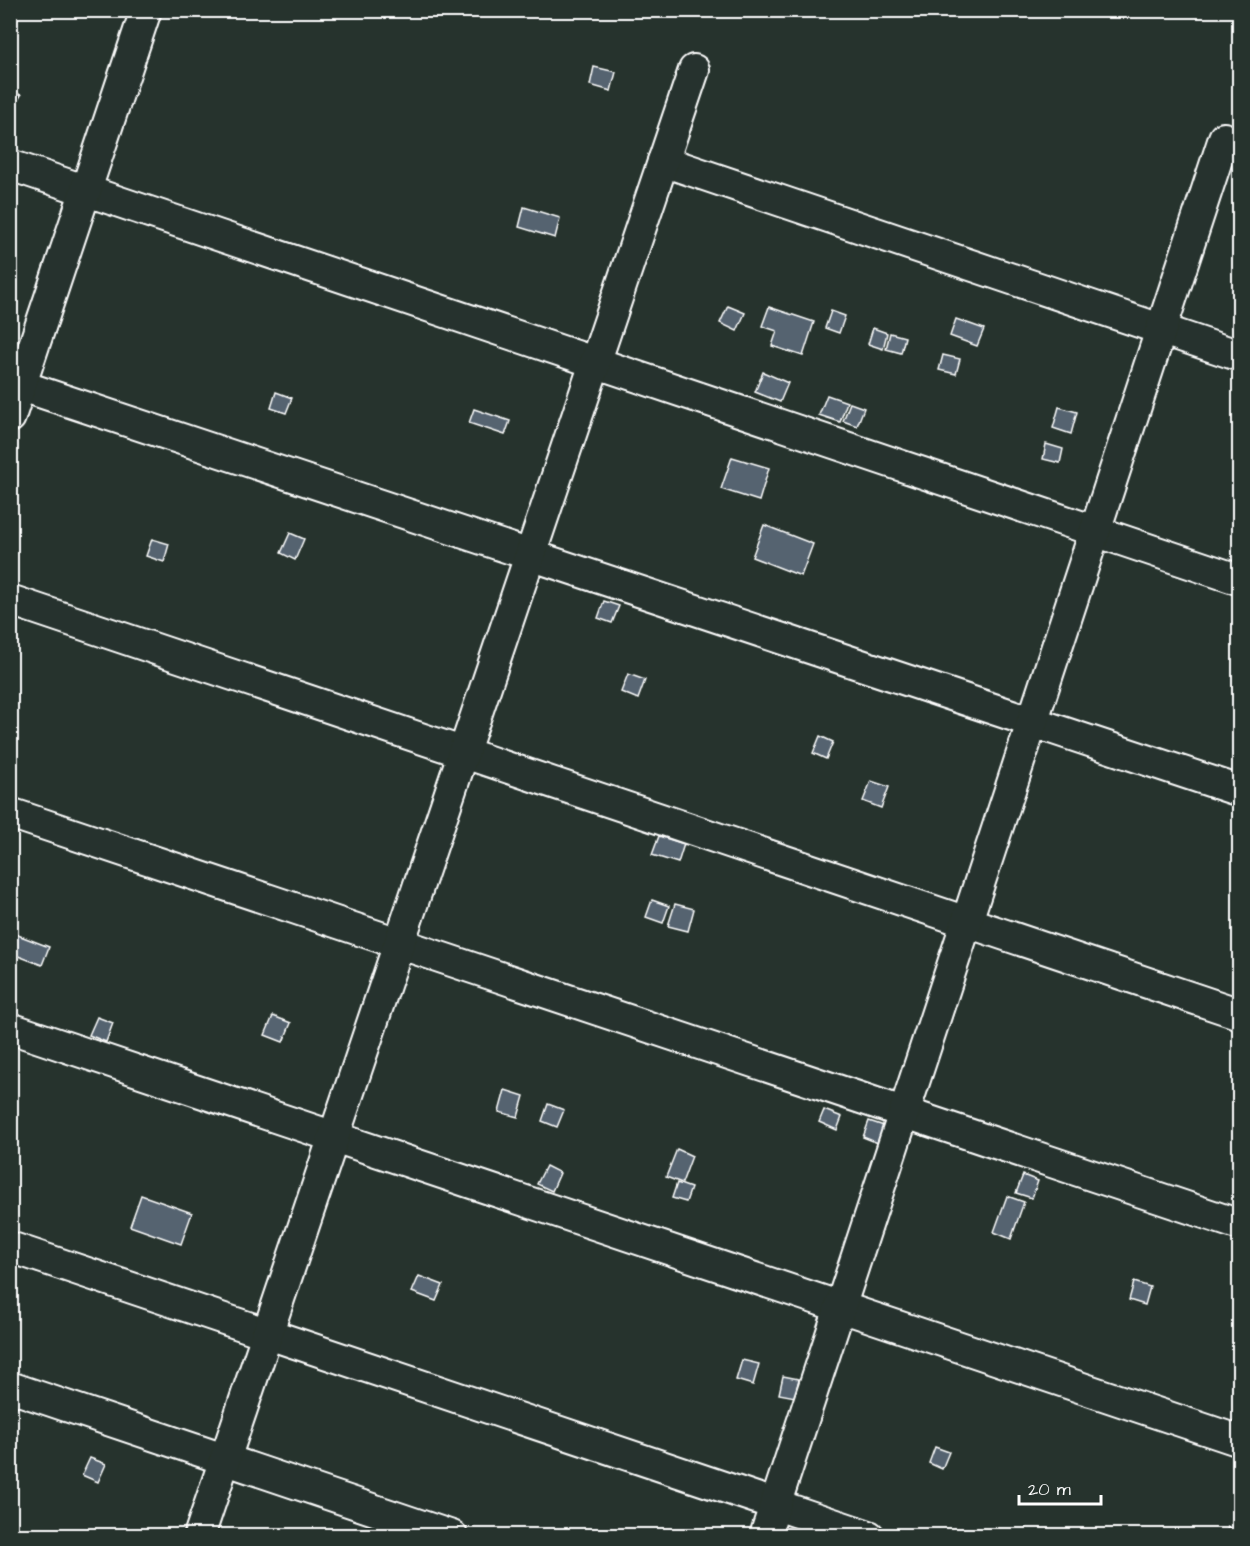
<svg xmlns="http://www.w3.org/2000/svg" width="1250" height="1546" viewBox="0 0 1250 1546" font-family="'Architects Daughter',sans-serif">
<rect width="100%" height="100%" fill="#26332d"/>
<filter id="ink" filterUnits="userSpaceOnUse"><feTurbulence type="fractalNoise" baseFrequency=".0167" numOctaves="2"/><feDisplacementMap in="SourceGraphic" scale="12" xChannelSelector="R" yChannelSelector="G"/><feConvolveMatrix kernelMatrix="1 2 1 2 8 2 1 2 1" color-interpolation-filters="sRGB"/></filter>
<g filter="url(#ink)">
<g fill="#546370" stroke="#fff" stroke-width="1.5">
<path d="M594 67 616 72 611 91 590 85Z"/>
<path d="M10 90 21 95 11 112 10 111Z"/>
<path d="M524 207 560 218 555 238 519 227Z"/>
<path d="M728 306 745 313 737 331 720 323Z"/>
<path d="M769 307 814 322 803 356 772 346 777 331 762 326Z"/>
<path d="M831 311 845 316 839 333 825 328Z"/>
<path d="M956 319 984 329 977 346 950 336Z"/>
<path d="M873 328 887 333 883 349 868 344Z"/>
<path d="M890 333 905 337 901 353 886 349Z"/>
<path d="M943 355 960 359 956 374 939 370Z"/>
<path d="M763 372 788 383 780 402 755 392Z"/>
<path d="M276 392 292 398 286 413 271 408Z"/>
<path d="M827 395 847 402 840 422 819 415Z"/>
<path d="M850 403 864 408 857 426 843 421Z"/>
<path d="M1059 407 1077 412 1071 434 1053 428Z"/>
<path d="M474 409 510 421 505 435 469 423Z"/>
<path d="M1046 444 1063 449 1060 463 1043 459Z"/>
<path d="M732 457 769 468 759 501 721 489Z"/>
<path d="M764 525 813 544 801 576 752 557Z"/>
<path d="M290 533 304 539 295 560 281 553Z"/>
<path d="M152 539 169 544 164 562 146 556Z"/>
<path d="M604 601 619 606 612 623 598 618Z"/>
<path d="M628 674 645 680 638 699 621 692Z"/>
<path d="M820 736 833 742 826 759 813 753Z"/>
<path d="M871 781 889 787 881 808 863 801Z"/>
<path d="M659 836 684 844 678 863 652 855Z"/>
<path d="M652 900 669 906 663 923 646 917Z"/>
<path d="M675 904 694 909 688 931 668 926Z"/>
<path d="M10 932 49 947 42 965 10 953Z"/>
<path d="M273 1016 291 1023 283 1042 265 1035Z"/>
<path d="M97 1017 113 1023 106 1042 89 1035Z"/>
<path d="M505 1090 524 1096 518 1117 499 1112Z"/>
<path d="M548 1104 564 1110 557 1127 542 1121Z"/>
<path d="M824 1110 842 1117 837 1130 819 1122Z"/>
<path d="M869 1121 884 1126 878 1143 863 1137Z"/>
<path d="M677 1149 692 1156 682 1183 666 1177Z"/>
<path d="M546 1166 560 1173 552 1191 537 1184Z"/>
<path d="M1023 1175 1038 1181 1032 1198 1016 1193Z"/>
<path d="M677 1183 691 1188 686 1202 672 1198Z"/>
<path d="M141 1195 192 1213 181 1244 130 1226Z"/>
<path d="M1007 1196 1024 1202 1011 1239 994 1232Z"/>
<path d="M419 1276 443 1285 436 1301 412 1292Z"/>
<path d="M1134 1282 1150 1287 1145 1305 1129 1300Z"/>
<path d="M742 1360 759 1364 753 1385 736 1380Z"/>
<path d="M783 1376 799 1379 795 1397 779 1394Z"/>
<path d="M935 1447 949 1452 942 1469 929 1463Z"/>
<path d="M90 1458 106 1464 98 1482 82 1475Z"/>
<path d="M1228 1527 1240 1530V1536H1225Z"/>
</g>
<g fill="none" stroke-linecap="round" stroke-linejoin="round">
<defs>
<g id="minor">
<path d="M663 161 1240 356"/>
<path d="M10 165 1240 580"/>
<path d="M10 382 1240 791"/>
<path d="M10 417 146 10"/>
<path d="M10 600 1240 1014"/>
<path d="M10 813 1240 1225"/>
<path d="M10 1028 1240 1441"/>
<path d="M10 1247 869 1536"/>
<path d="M10 1387 452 1536"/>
<path d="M199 1536 694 70"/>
<path d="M765 1536 1224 138"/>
</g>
</defs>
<use href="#minor" stroke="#fff" stroke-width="34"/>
<use href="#minor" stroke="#26332d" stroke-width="30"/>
</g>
</g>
<rect width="1250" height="1546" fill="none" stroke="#26332d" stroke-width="36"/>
<rect x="18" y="18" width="1214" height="1510" fill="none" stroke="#fff" stroke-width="2" filter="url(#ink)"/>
<path d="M1019 1495v9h82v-9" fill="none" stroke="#ffffff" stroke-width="3"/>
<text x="1028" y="1495" font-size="18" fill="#ffffff" stroke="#26332d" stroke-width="4.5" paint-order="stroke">20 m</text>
</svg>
